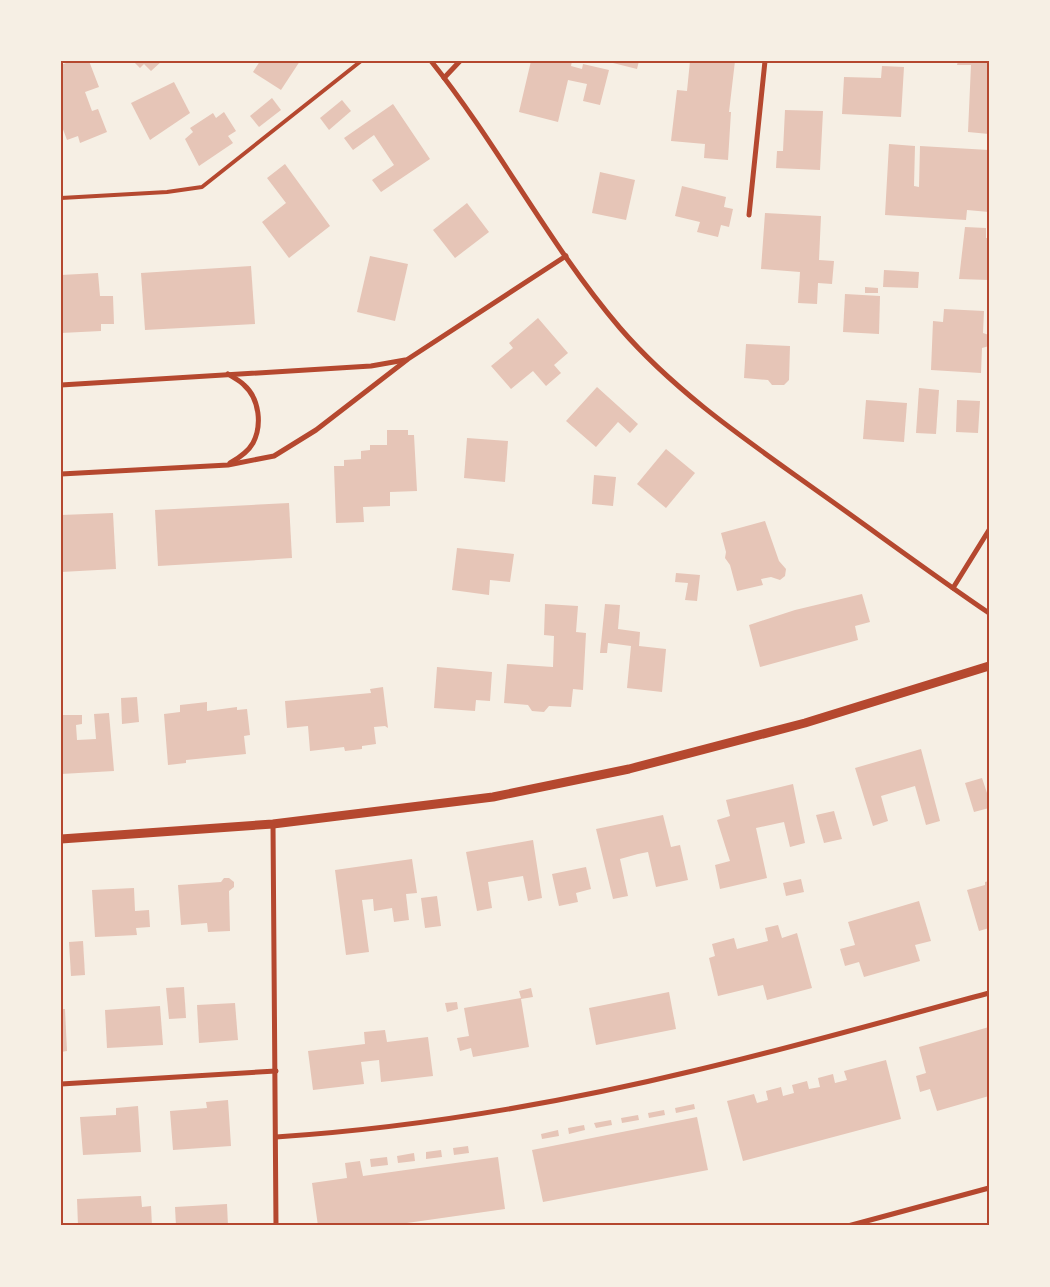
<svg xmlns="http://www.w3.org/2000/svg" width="1050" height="1287" viewBox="0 0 1050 1287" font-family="Signika,sans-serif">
<rect width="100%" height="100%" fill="#f6efe4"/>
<g fill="#e6c5b7">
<path d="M71 61H89L99 87 85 92 92 111 98 109 107 132 80 143 78 136 67 140 61 124V65Z"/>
<path d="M133 61H162L151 71 144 64 140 68Z"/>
<path d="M260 61H300L281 90 253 72Z"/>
<path d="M531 61H572L571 66 582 69 583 64 609 70 600 105 583 101 587 84 568 80 558 122 519 112Z"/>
<path d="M605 61H639L637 69Z"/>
<path d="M690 61H735L729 112H731L728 160 704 158 705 144 671 141 677 90 687 91Z"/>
<path d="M958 61H989V134L968 132 971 65H957Z"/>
<path d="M882 66 904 67 901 117 842 114 844 77 881 78Z"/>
<path d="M174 82 190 113 150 140 131 103Z"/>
<path d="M272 98 281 110 259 127 250 116Z"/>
<path d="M342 100 351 111 329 130 320 118Z"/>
<path d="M393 104 430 159 381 192 372 180 394 165 374 135 353 150 344 138Z"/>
<path d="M785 110 823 111 820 170 776 168 777 151H783Z"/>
<path d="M224 112 236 131 228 136 233 143 199 166 185 139 193 132 190 128 213 113 216 118Z"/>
<path d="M889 144 915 146 914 186 919 187 920 146 989 150V212L967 210 966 220 885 215Z"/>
<path d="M285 164 330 226 289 258 262 222 286 203 267 178Z"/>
<path d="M600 172 635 180 626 220 592 213Z"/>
<path d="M682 186 726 197 724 207 733 209 729 227 721 225 718 237 697 232 700 222 675 216Z"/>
<path d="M467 203 489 232 455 258 433 230Z"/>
<path d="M765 213 821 216 819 260 834 261 832 284 818 283 817 304 798 303 800 272 761 269Z"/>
<path d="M965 227 986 228V238H989V280L959 279Z"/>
<path d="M370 256 408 264 395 321 357 312Z"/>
<path d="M251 266 255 324 145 330 141 273Z"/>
<path d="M884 270 919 272 918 288 883 287Z"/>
<path d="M98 273 100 296H113L114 324H101V331L61 333V275Z"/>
<path d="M865 287 878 288V293H865Z"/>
<path d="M845 294 880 296 879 334 843 332Z"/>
<path d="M944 309 984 311 983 333 989 335V346L982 348 981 373 931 370 933 321 943 322Z"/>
<path d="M538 318 568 353 554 365 561 373 546 386 533 371 511 389 491 366 513 348 509 343Z"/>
<path d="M746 344 790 346 789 380 784 385H772L768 380 744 378Z"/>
<path d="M597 387 638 424 630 433 618 422 596 447 566 421Z"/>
<path d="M919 388 939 390 936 434 916 433Z"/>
<path d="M866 400 907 403 904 442 863 439Z"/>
<path d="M957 400 980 401 978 433 956 432Z"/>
<path d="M387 430H408V435H414L417 491 390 492V506L363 507 364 522 336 523 334 466H344V460L361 459V451L370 450V445H387Z"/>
<path d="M467 438 508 441 505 482 464 478Z"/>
<path d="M666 449 695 473 666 508 637 484Z"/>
<path d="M594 475 616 477 613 506 592 504Z"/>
<path d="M289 503 292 558 158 566 155 510Z"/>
<path d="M113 513 116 569 61 572V515Z"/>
<path d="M765 521 779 561 786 569 785 576 780 580 771 577 761 579 763 585 737 591 730 565 725 558 726 552 721 533Z"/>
<path d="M457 548 514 554 510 582 490 580 489 595 452 590Z"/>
<path d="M676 573 700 575 697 601 685 600 688 583 675 582Z"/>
<path d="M862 594 870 622 855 626 858 640 760 667 749 625 795 610Z"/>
<path d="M545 604 578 606 576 632 586 633 583 690 573 689 571 707 549 706 544 712 532 711 528 705 504 703 507 664 553 667 554 636 544 635Z"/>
<path d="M605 604 620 605 618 629 640 632 639 646 666 649 662 692 627 688 631 646 608 643 607 653H600Z"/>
<path d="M437 667 492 672 490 701 476 700 475 711 434 708Z"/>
<path d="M383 687 388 728 385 726 374 727 376 744 362 746V749L345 751 344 747 310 751 308 726 287 728 285 701 371 693 370 689Z"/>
<path d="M137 697 139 722 122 724 121 698Z"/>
<path d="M207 702V711L237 707V710L247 709 250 735 244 736 246 754 186 760V763L168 765 164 714 180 712V705Z"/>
<path d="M109 713 114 771 61 774V715H82V724L76 725 77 740 96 739 94 714Z"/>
<path d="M921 749 940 821 926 825 915 786 881 796 888 821 873 826 855 768Z"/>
<path d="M982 778 989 799V808L974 812 965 783Z"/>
<path d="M793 784 805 843 790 847 784 822 756 828 767 878 720 889 715 865 730 861 717 820 730 816 726 800Z"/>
<path d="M834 811 842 839 824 843 816 815Z"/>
<path d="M663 815 671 847 680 845 688 880 656 887 648 852 638 854 620 859 628 896 613 899 596 829Z"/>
<path d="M533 840 542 898 528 901 523 876 488 882 492 908 477 911 466 852Z"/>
<path d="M412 859 417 893 406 894 409 920 394 922 392 908 374 911 373 899 362 900 369 952 346 955 335 870Z"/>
<path d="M586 867 591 889 576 893 578 902 559 906 552 874Z"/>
<path d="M224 878H229L234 882V887L229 891 230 931 208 932 207 923 181 925 178 885 221 882Z"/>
<path d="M801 879 804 892 786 896 783 883Z"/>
<path d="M989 881V928L979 931 967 890 985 885V882Z"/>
<path d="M134 888 135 911 149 910 150 927 136 928 137 935 95 937 92 890Z"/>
<path d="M437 896 441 926 425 928 421 898Z"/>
<path d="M919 901 931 941 915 945 920 961 864 977 859 962 845 966 840 949 855 945 848 922Z"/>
<path d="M778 925 782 938 797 933 812 988 767 1000 763 985 718 996 709 958 715 956 712 944 734 938 737 949 768 941 765 928Z"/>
<path d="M83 941 85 975 71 976 69 942Z"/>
<path d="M184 987 186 1018 169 1019 166 988Z"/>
<path d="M531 988 533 997 521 999 529 1047 473 1057 471 1048 460 1051 457 1038 469 1036 464 1008 521 998 519 991Z"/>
<path d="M669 992 676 1029 596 1045 589 1008Z"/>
<path d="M457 1002 458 1009 447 1012 445 1003Z"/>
<path d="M235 1003 238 1040 199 1043 197 1005Z"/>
<path d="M160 1006 163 1045 107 1048 105 1010Z"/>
<path d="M61 1009H65L67 1051 61 1052Z"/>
<path d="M989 1027V1096L937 1111 930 1089 920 1092 916 1076 926 1073 919 1047Z"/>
<path d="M385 1030 387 1042 428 1037 433 1076 381 1082 379 1060 361 1062 364 1084 313 1090 308 1051 365 1044 364 1032Z"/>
<path d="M886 1060 901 1119 743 1161 727 1101 754 1094 757 1103 768 1100 766 1091 781 1087 783 1096 794 1093 792 1085 807 1081 809 1089 820 1087 818 1078 833 1074 835 1083 847 1080 844 1071Z"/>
<path d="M228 1100 231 1146 173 1150 170 1111 207 1108 206 1102Z"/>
<path d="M694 1104 695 1109 676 1113 675 1108Z"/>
<path d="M138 1106 141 1152 83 1155 80 1117 116 1115V1108Z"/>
<path d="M664 1110 665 1115 649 1118 648 1113Z"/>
<path d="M638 1115 639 1120 622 1123 621 1118Z"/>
<path d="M697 1117 708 1170 543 1202 532 1150Z"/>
<path d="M611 1120 612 1125 596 1128 594 1123Z"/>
<path d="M584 1125 585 1130 569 1134 568 1128Z"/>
<path d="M558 1130 559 1136 542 1139 541 1134Z"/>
<path d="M468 1146 469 1153 454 1155 453 1148Z"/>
<path d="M441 1150 442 1157 426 1159V1152Z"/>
<path d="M414 1153 415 1161 398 1163 397 1156Z"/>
<path d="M387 1157 388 1165 371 1167 370 1159Z"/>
<path d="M498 1157 505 1209 386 1226H318L312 1183 347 1178 345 1163 360 1161 363 1176Z"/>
<path d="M141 1196 142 1207 151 1206 152 1226H78L77 1199Z"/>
<path d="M227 1204 228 1226H176L175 1207Z"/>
</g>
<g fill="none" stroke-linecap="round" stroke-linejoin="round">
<path stroke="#b5482f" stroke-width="4" d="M61 198 167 192 202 187 361 61"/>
<g stroke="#b5482f" stroke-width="5">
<path d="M431 61C499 146 549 245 620 328 678 395 752 444 823 495 878 534 933 575 989 613"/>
<path d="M444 78 460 61"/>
<path d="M749 215 765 61"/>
<path d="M228 374C234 378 240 381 244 385 260 399 262 426 253 443 248 452 239 458 230 463"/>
<path d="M61 385 371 366 405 360"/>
<path d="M61 474 228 465 274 456 316 430 408 359 566 256"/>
<path d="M953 588 989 530"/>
<path d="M273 824 276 1226"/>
<path d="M61 1084 276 1071"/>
<path d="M276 1137C417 1128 560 1103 697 1070 795 1047 892 1019 989 993"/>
<path d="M848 1226 989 1188"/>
</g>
<path stroke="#b5482f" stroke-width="9" d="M61 839 273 824 493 797 629 769 805 723 989 666"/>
</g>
<rect width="1050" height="1287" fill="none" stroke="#f6efe4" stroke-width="125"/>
<rect x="62" y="62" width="926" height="1162" fill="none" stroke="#b5482f" stroke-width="2"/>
</svg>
